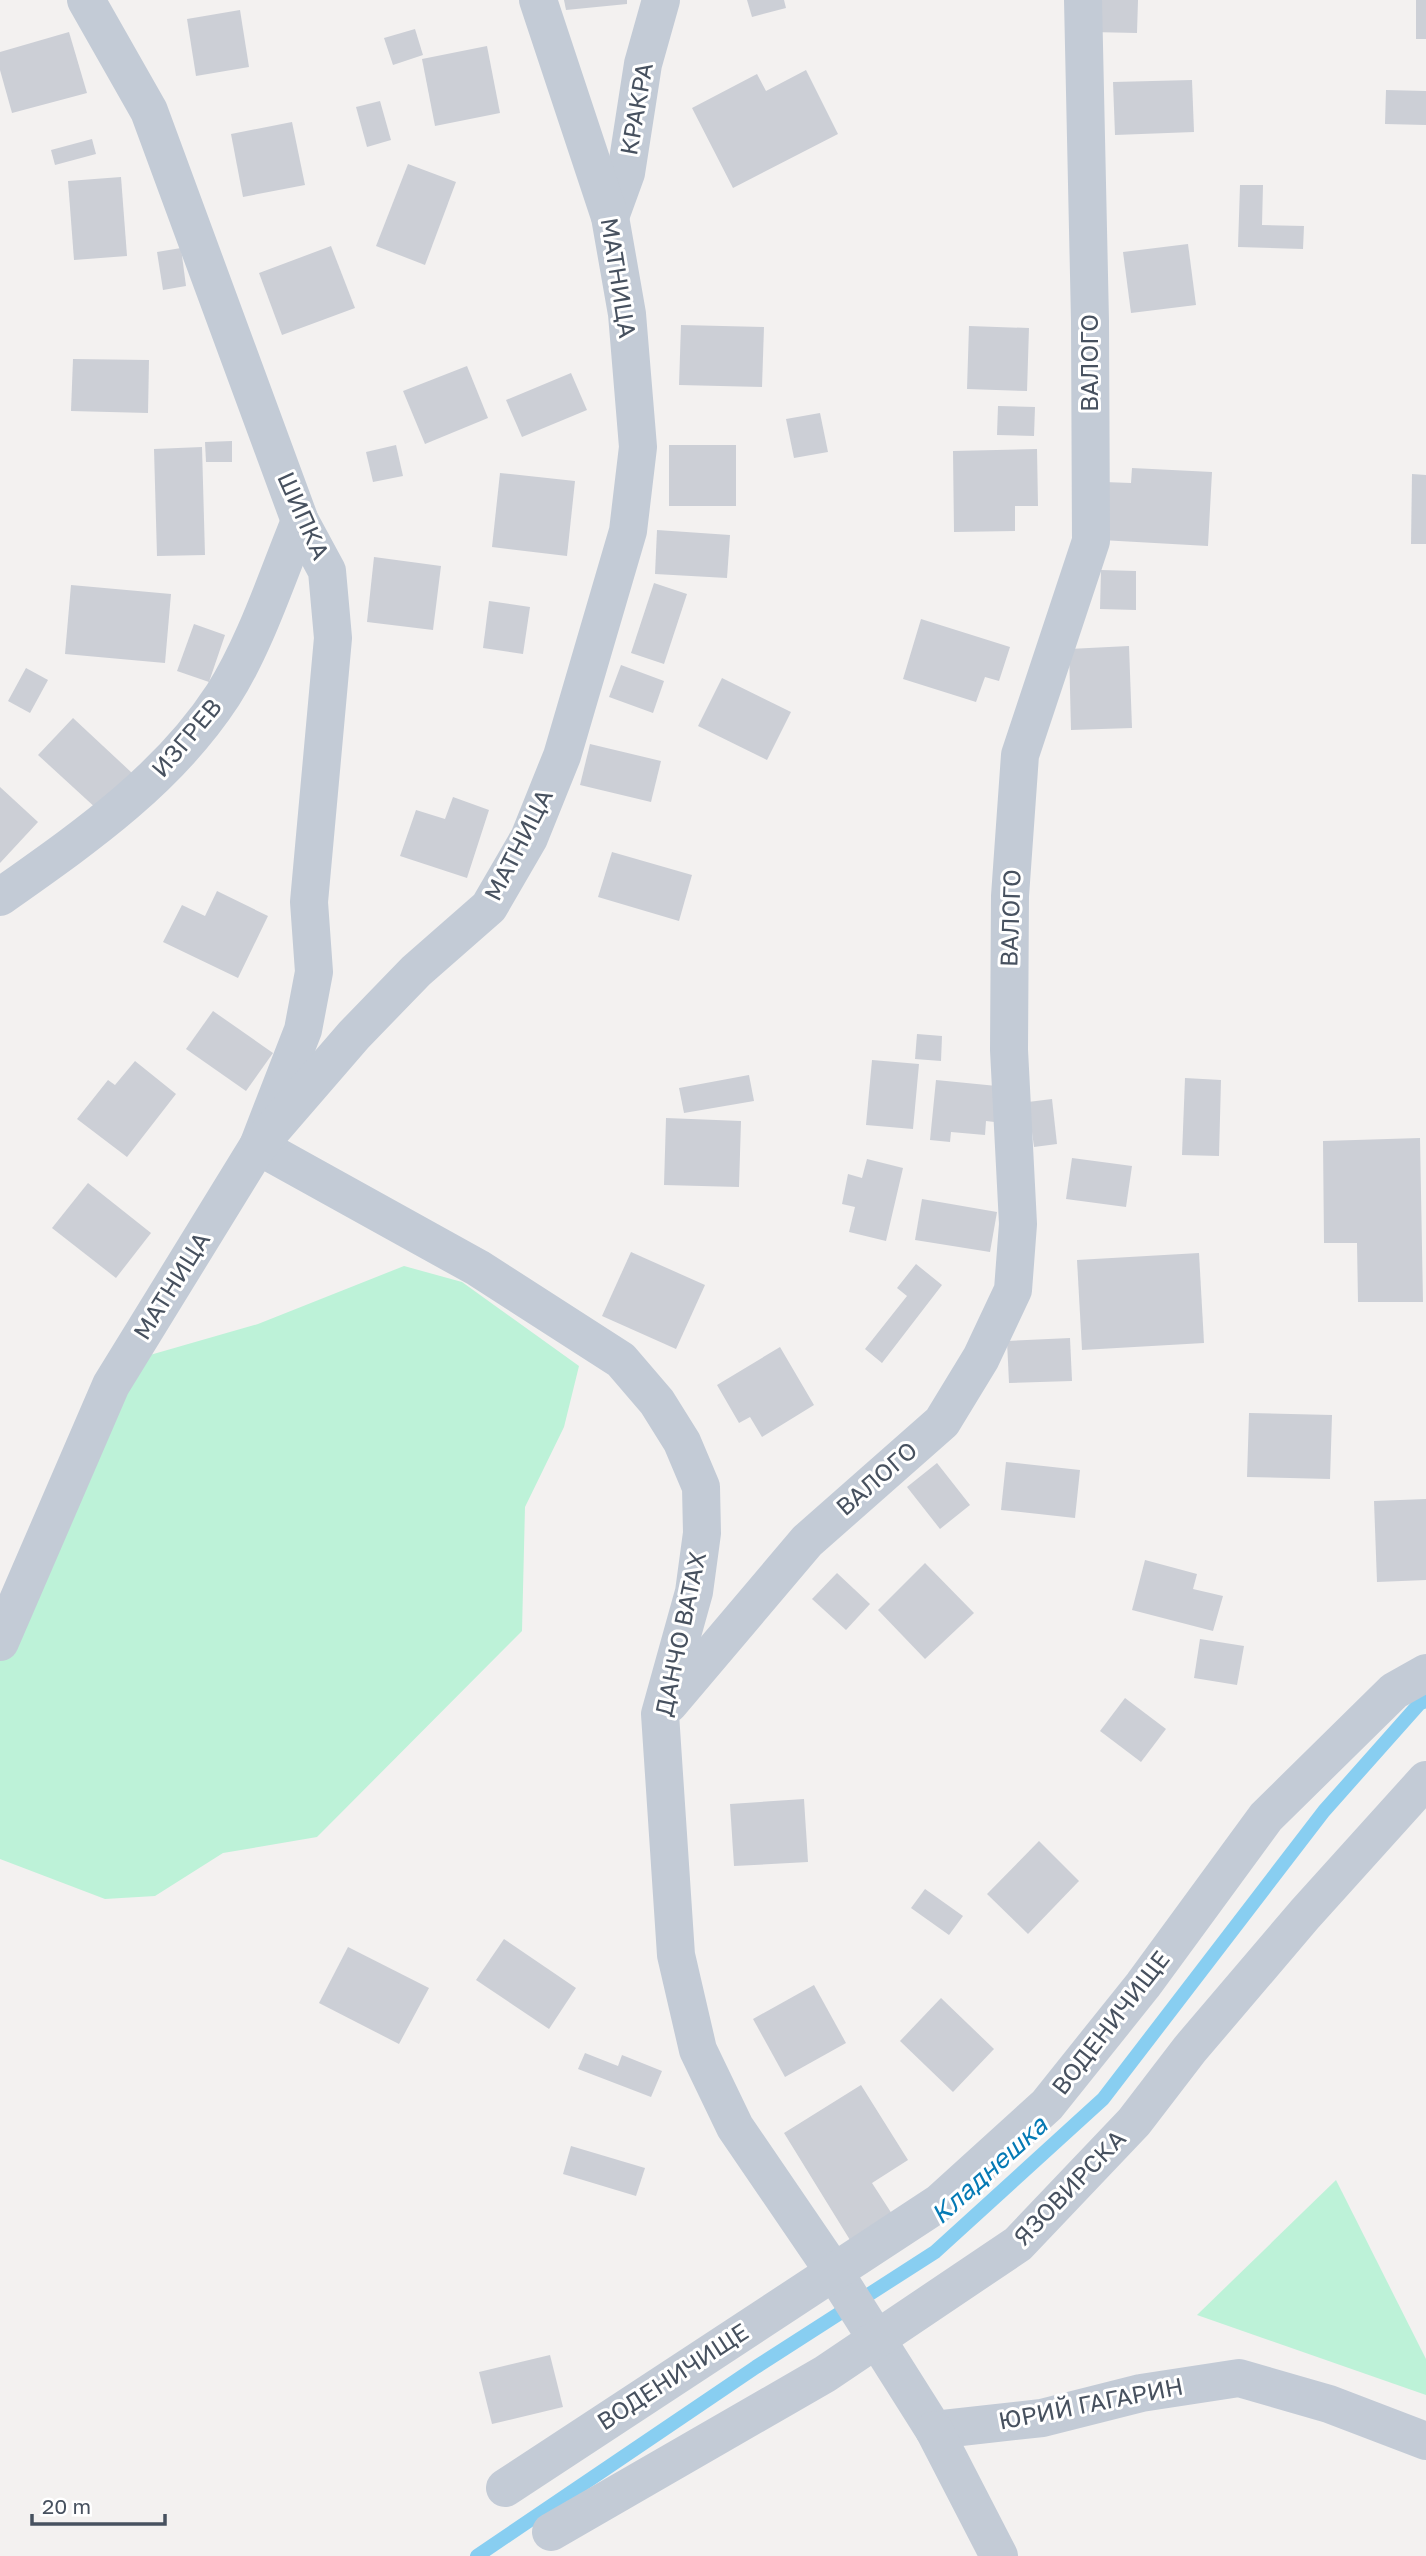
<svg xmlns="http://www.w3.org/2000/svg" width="1426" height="2556" viewBox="0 0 1426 2556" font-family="'Golos Text',sans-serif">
<rect width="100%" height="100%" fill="#f3f1f0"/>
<g fill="#bdf2d8">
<path d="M404 1266 462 1282 579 1366 564 1427 525 1507 522 1631 317 1837 223 1853 155 1896 105 1899 0 1859V1657L143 1357 258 1324Z"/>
<path d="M1336 2180 1426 2359V2395L1197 2315Z"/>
</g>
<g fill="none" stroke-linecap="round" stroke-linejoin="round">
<path stroke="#88cef1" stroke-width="14" d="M477 2556 756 2367 935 2252 1103 2099 1324 1811 1420 1703 1426 1701"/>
</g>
<g fill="#cccfd6">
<path d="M564 0H627V4L566 10Z"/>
<path d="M747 0H784L786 8 752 17Z"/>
<path d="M1091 0H1138L1137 33 1091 32Z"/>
<rect x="1416" y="0" width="10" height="39"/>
<path d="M240 10 249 67 196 76 187 19Z"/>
<path d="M415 29 423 55 393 65 384 38Z"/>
<path d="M69 32 87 93 12 113 0 70V52Z"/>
<path d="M487 46 500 113 435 126 422 59Z"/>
<path d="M806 70 838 134 733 188 692 108 757 74 766 91Z"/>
<path d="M1192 80 1194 132 1115 135 1113 82Z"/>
<path d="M1386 90 1426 91V125L1385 124Z"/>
<path d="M380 101 391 140 367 147 356 107Z"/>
<path d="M292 122 305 185 243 197 231 134Z"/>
<path d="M92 139 96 154 55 165 51 150Z"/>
<path d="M408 164 456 182 425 265 376 246Z"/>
<path d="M121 177 127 256 74 260 68 181Z"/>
<path d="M1240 185H1263L1262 225 1304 226 1303 249 1238 247Z"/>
<path d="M1188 244 1196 305 1131 313 1123 252Z"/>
<path d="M331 246 355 308 282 335 259 273Z"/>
<path d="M181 248 186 286 163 290 157 252Z"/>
<path d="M681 325 764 327 762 387 679 385Z"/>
<path d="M969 326 1029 328 1027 391 967 389Z"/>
<path d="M73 359 149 360 148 413 71 411Z"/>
<path d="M467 366 488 418 425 444 403 391Z"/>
<path d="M571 373 587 410 522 437 506 400Z"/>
<path d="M998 406 1035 407 1034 436 997 435Z"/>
<path d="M820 413 828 452 794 458 786 419Z"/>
<path d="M232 441V462H206L205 442Z"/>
<path d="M396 445 403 476 373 482 366 452Z"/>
<rect x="669" y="445" width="67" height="61"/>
<path d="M202 447 205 555 157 556 154 449Z"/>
<path d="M1037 449 1038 506H1015V531L954 532 953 451Z"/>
<path d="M1132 468 1212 472 1208 546 1101 540 1104 482 1131 483Z"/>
<path d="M500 473 575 481 567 556 492 547Z"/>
<path d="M1412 474 1426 475V544H1411Z"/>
<path d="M657 530 730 535 727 578 655 574Z"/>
<path d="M374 557 441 566 433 630 367 622Z"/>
<path d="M1101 570 1136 571V610L1100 609Z"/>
<path d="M654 583 687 594 664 664 631 653Z"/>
<path d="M71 585 171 594 165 663 65 654Z"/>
<path d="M489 601 530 607 523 654 483 648Z"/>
<path d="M921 619 1010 647 999 681 985 677 976 702 903 679Z"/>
<path d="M194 624 225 635 209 682 177 671Z"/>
<path d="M1129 646 1132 728 1071 730 1069 649Z"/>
<path d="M621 665 664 681 653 713 609 697Z"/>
<path d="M26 668 48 680 30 713 8 701Z"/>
<path d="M722 678 791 712 767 760 698 726Z"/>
<path d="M73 718 132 773 98 810 38 755Z"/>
<path d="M590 744 661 761 651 802 580 785Z"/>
<path d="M0 787 38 822 0 863Z"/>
<path d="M453 797 489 810 467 878 400 856 416 810 445 819Z"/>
<path d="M612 852 692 875 679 921 598 897Z"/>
<path d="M217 891 268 916 238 978 163 942 182 905 205 916Z"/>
<path d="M213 1011 273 1053 246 1091 186 1049Z"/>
<path d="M917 1034 942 1036 941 1061 915 1059Z"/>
<path d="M872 1060 919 1064 913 1129 866 1125Z"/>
<path d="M135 1061 176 1094 127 1157 77 1119 108 1080 115 1085Z"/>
<path d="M749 1075 754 1101 684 1113 679 1088Z"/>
<path d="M1185 1078 1221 1080 1219 1156 1182 1155Z"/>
<path d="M936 1080 1007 1087 1003 1123 986 1121 985 1135 951 1132 950 1142 930 1140Z"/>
<path d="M1052 1099 1057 1144 1034 1147 1028 1102Z"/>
<path d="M666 1118 741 1121 739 1187 664 1185Z"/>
<path d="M1420 1138 1423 1302H1358L1357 1243H1324L1323 1141Z"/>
<path d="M1072 1158 1132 1166 1126 1207 1066 1199Z"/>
<path d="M867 1159 903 1168 886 1241 849 1232 855 1207 842 1204 848 1174 862 1178Z"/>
<path d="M88 1183 151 1233 116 1278 52 1228Z"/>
<path d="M922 1199 997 1212 990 1252 915 1240Z"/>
<path d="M631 1252 705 1285 676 1349 602 1316Z"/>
<path d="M1199 1253 1204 1343 1082 1350 1077 1260Z"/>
<path d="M916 1264 942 1285 882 1363 865 1349 907 1296 897 1288Z"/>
<path d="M1070 1338 1072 1381 1009 1383 1007 1341Z"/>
<path d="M780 1347 814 1405 762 1437 750 1417 739 1423 717 1385Z"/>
<path d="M1249 1413 1332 1415 1330 1479 1247 1477Z"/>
<path d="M1006 1462 1080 1470 1075 1518 1001 1510Z"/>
<path d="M937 1463 970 1505 940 1529 907 1487Z"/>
<path d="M1426 1499V1580L1377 1582 1374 1501Z"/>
<path d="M1145 1560 1197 1574 1193 1589 1223 1596 1213 1631 1132 1610Z"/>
<path d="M925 1563 974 1613 925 1659 878 1610Z"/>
<path d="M837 1573 870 1604 846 1630 812 1599Z"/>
<path d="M1200 1639 1244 1646 1237 1685 1194 1678Z"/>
<path d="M1125 1698 1166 1729 1141 1762 1100 1731Z"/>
<path d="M804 1799 808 1862 734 1866 730 1804Z"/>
<path d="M1039 1841 1079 1881 1028 1934 987 1894Z"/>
<path d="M925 1889 963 1916 949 1935 911 1908Z"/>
<path d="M504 1939 576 1988 549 2029 476 1980Z"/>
<path d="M348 1947 429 1988 399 2044 319 2003Z"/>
<path d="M814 1985 846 2043 785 2077 753 2019Z"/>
<path d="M941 1998 994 2049 953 2092 900 2041Z"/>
<path d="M585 2053 618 2066 622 2055 662 2071 651 2097 578 2069Z"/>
<path d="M861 2085 908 2160 872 2183 892 2214 850 2240 784 2133Z"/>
<path d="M571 2146 645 2168 636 2196 563 2174Z"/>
<path d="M550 2355 563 2407 492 2424 479 2372Z"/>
</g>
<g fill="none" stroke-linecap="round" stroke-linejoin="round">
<g stroke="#c3cbd6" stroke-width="38">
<path d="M86 0 149 111 300 521 327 571 333 638 309 902 314 972 303 1030 258 1146 478 1268 621 1360 657 1402 682 1442 701 1487 702 1533 694 1592 660 1714 676 1955 698 2050 735 2127 838 2278 934 2430 1042 2418 1141 2393 1239 2378 1329 2404 1426 2441"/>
<path d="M610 217 626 173 643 64 661 0"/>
<path d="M0 897C82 839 167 781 223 695 255 645 277 577 300 521"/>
<path d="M0 1642 111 1385 258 1146 354 1035 416 971 489 907 529 838 562 756 628 531 638 447 627 314 610 217 538 0"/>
<path d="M669 1704 807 1541 942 1422 981 1358 1013 1290 1018 1224 1009 1050 1010 896 1020 755 1091 541 1090 321 1083 0"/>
<path d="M934 2430 999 2556"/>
<path d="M505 2488 939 2203 1047 2105 1143 1985 1266 1817 1394 1691 1426 1673"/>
<path d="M551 2532 825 2374 1018 2244 1134 2122 1190 2049 1305 1914 1426 1780"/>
</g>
</g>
<g text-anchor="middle" stroke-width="6" stroke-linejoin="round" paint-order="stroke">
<g font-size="24" fill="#47515f" stroke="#fff">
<text transform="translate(637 109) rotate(-80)" y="8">КРАКРА</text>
<text transform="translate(618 278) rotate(81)" y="8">МАТНИЦА</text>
<text transform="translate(1090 363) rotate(-90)" y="8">ВАЛОГО</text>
<text transform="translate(303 516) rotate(66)" y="8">ШИПКА</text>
<text transform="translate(187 738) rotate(-50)" y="8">ИЗГРЕВ</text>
<text transform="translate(519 845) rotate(-63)" y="8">МАТНИЦА</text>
<text transform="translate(1011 918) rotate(-88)" y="8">ВАЛОГО</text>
<text transform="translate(172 1286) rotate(-58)" y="8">МАТНИЦА</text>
<text transform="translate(877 1479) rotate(-41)" y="8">ВАЛОГО</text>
<text transform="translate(681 1634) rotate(-78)" y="8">ДАНЧО ВАТАХ</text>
<text transform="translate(1111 2023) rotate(-52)" y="8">ВОДЕНИЧИЩЕ</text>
<text transform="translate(1070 2188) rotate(-46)" y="8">ЯЗОВИРСКА</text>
<text transform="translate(673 2377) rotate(-33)" y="8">ВОДЕНИЧИЩЕ</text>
<text transform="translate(1091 2404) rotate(-11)" y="8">ЮРИЙ ГАГАРИН</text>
</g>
<g font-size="26" font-style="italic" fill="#057ab5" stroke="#fff">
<text transform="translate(989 2170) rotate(-42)" y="9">Кладнешка</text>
</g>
</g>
<path d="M32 2514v10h133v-10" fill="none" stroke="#47515f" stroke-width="3.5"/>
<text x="42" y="2514" font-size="21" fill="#47515f" stroke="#ffffff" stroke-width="5" paint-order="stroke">20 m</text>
</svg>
